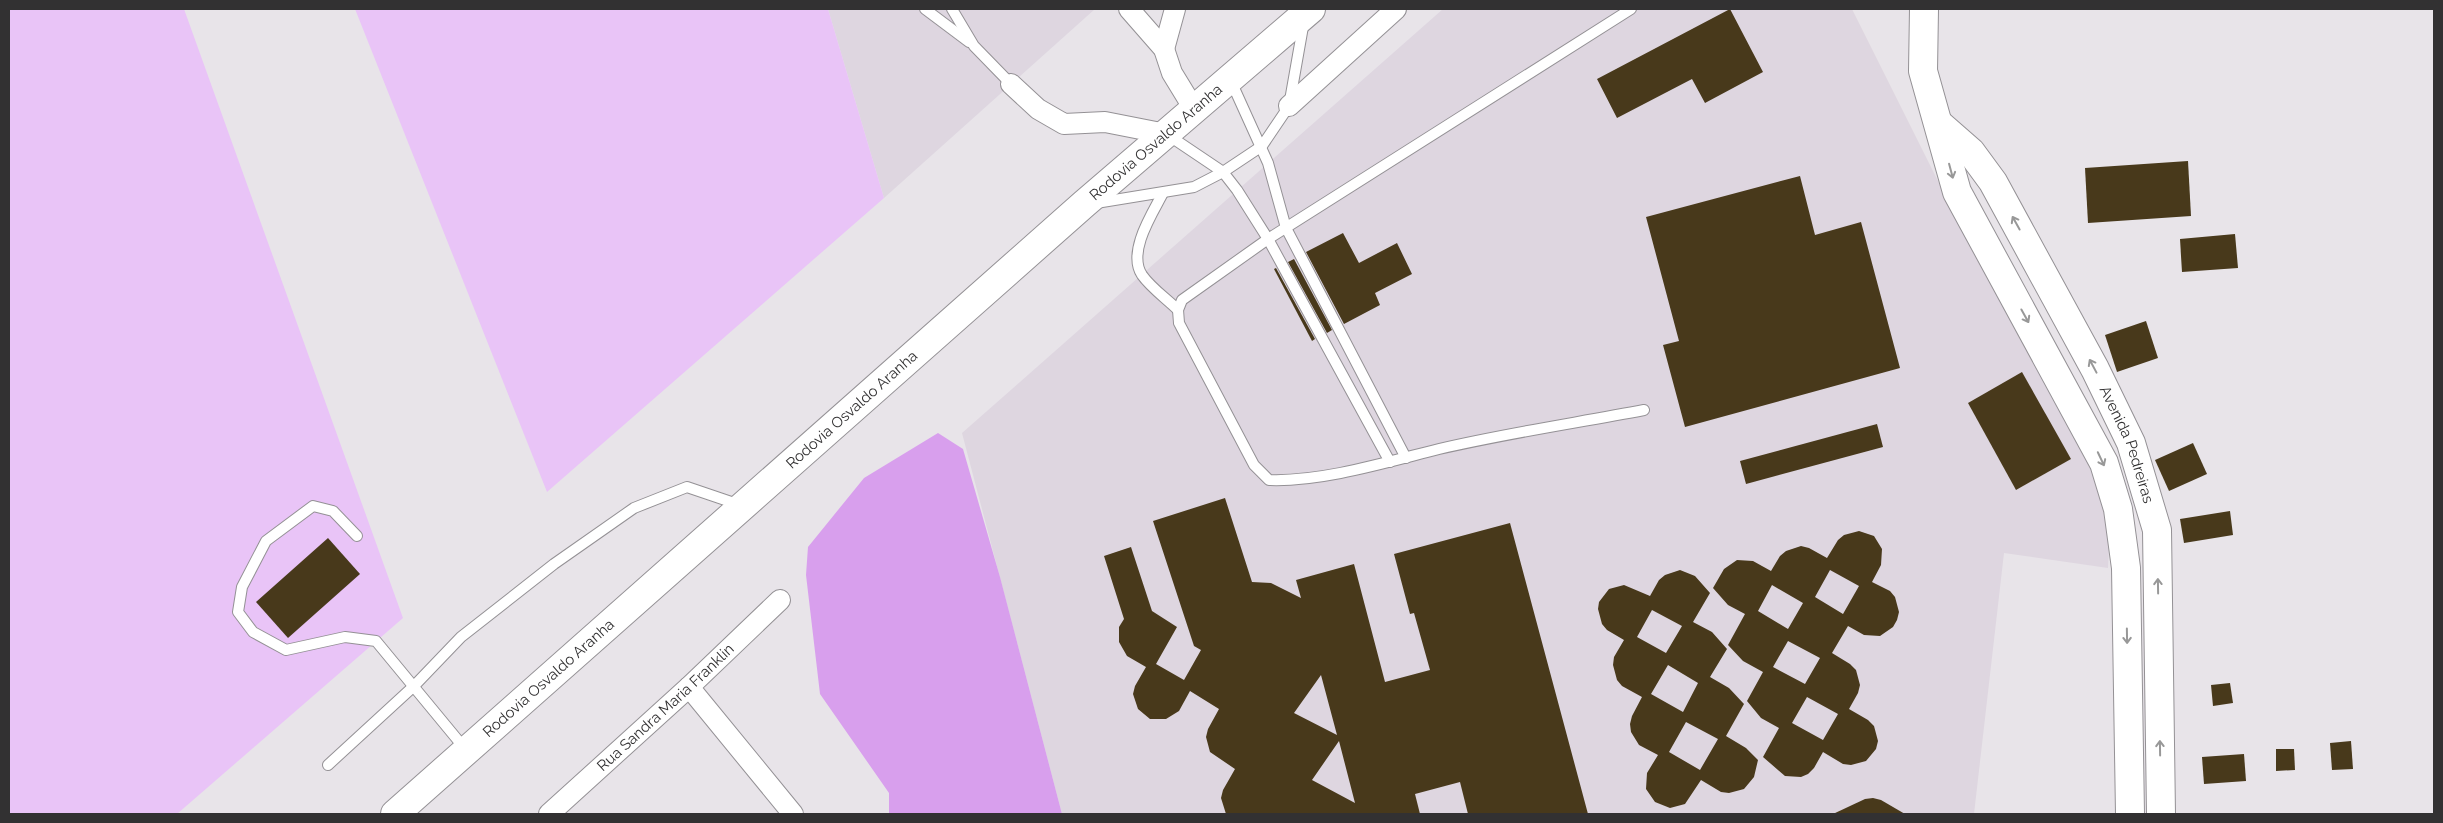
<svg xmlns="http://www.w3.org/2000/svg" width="2443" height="823" viewBox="0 0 2443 823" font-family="Raleway,sans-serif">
<rect width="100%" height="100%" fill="#e8e4e9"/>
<g fill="#ded6e0">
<path d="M828 9H1095L884 198Z"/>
<path d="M1443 9H1852L1959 223 2112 490 2108 568 2004 553 1974 814H1062L962 433Z"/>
</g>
<g fill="#e9c4f7">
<path d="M9 9H184L403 618 177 814H9Z"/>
<path d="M355 9H828L884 198 547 492Z"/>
</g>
<path fill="#d89fed" d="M938 433 963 449 1000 577 1062 814H889V793L820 694 806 575 808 547 864 478Z"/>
<g fill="#48391b" fill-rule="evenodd">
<path d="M1730 9 1763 72 1705 103 1692 79 1617 118 1597 79Z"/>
<path d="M2188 161 2191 216 2088 223 2085 168Z"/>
<path d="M1800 176 1815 235 1861 222 1900 368 1685 427 1663 345 1679 341 1646 217Z"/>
<path d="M1343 233 1359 263 1397 243 1412 274 1375 293 1380 305 1344 324 1306 252Z"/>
<path d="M2235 234 2238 268 2182 272 2180 239Z"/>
<path d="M1294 259 1332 330 1327 333 1288 262Z"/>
<path d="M1276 268 1315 339 1312 341 1274 269Z"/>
<path d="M2146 321 2158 358 2117 372 2105 335Z"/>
<path d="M2022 372 2071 459 2016 490 1968 403Z"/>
<path d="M1877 424 1883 447 1746 484 1740 461Z"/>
<path d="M2193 443 2207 474 2169 491 2155 460Z"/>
<path d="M1225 498 1252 582 1271 583 1301 598 1296 580 1354 564 1385 682 1430 670 1414 613 1410 614 1394 554 1510 523 1588 814H1468L1460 782 1415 794 1420 814H1226L1221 798 1223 790 1235 769 1210 752 1206 737 1208 729 1219 709 1190 691 1179 711 1166 719H1150L1138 709 1133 694 1135 686 1146 667 1127 656 1119 642V627L1124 619 1104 556 1131 547 1152 611 1177 627 1156 664 1184 680 1201 650 1194 646 1153 521ZM1321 675 1337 735 1294 713ZM1339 741 1355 803 1312 780Z"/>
<path d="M2230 511 2233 535 2184 543 2180 519Z"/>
<path d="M1859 531 1874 536 1882 549 1881 565 1872 582 1890 591 1895 597 1899 612 1897 620 1893 627 1880 636 1864 635 1848 626 1832 653 1850 664 1856 670 1860 685 1858 693 1849 709 1868 720 1874 726 1878 741 1876 749 1866 761 1851 765 1843 764 1823 752 1814 768 1808 774 1801 777 1785 776 1763 757 1779 728 1761 718 1747 701 1763 672 1743 661 1728 645 1745 614 1728 605 1713 588 1724 569 1737 560 1753 561 1771 571 1780 556 1786 551 1801 546 1809 548 1827 558 1838 540 1844 535ZM1830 570 1859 586 1843 614 1815 597ZM1772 585 1803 603 1788 629 1758 611ZM1788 641 1820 658 1805 684 1773 667ZM1807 697 1838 714 1823 740 1792 723Z"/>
<path d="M328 538 360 574 288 638 256 602Z"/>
<path d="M1680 570 1695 576 1710 593 1693 622 1712 632 1727 649 1710 677 1729 688 1744 704 1726 736 1746 748 1758 760 1754 777 1744 789 1729 793 1721 792 1701 780 1685 804 1670 808 1655 802 1646 789 1647 773 1658 755 1639 745 1631 732 1630 724 1632 716 1642 697 1622 686 1617 680 1613 665 1614 657 1624 640 1607 630 1602 624 1598 609 1599 602 1609 589 1624 585 1650 596 1659 580 1665 575ZM1652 610 1682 626 1666 653 1637 637ZM1668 665 1698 683 1683 712 1651 694ZM1686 722 1718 739 1700 770 1669 752Z"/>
<path d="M2230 683 2233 703 2213 706 2211 685Z"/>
<path d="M2351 741 2353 769 2332 770 2330 743Z"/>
<path d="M2276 749H2294L2295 770 2276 771Z"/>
<path d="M2244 754 2246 781 2204 784 2202 757Z"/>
<path d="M1873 798 1881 800 1905 814H1833L1865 799Z"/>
</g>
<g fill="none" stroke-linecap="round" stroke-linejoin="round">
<defs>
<g id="lane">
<path d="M925 9 969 42"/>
<path d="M952 9 974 46 1011 84"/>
<path d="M1631 9 1268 239 1182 300 1178 310 1179 323 1254 465 1269 480C1322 482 1387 462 1439 449 1507 433 1576 423 1644 410"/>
<path d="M1230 79 1268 163 1286 228 1406 458"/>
<path d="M1168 135 1223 172 1237 190 1268 239 1390 462"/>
<path d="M1163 193C1152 214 1127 252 1142 275 1151 288 1167 299 1178 310"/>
<path d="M1096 203 1194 187 1223 172 1262 146 1289 106 1304 21"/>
<path d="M357 536 333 511 313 506 266 541 242 587 238 612 253 632 286 650 345 637 376 641 466 750"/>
<path d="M328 765 414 686 461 637 554 564 634 508 687 487 740 505"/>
</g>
<g id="street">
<path d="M1129 9 1164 49 1172 73 1194 109"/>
<path d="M1164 49 1175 9"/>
<path d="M1011 84 1038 109 1064 124 1105 122 1166 134"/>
<path d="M1289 106 1396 9"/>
<path d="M689 687 793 814"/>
<path id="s1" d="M549 814 689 687 780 600"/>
</g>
<g id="secondary">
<path d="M1924 9 1923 71 1957 192 2104 463 2118 509 2126 568 2130 814"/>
<path id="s2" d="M1939 124 1971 152 1993 182 2095 369 2131 443 2157 530 2161 814"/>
</g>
<g id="highway">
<path id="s3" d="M395 814 1084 204 1311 9"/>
</g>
</defs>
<use href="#lane" stroke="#949195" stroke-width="12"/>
<use href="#street" stroke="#949195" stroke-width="22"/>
<use href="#secondary" stroke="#949195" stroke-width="30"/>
<use href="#highway" stroke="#949195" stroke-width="30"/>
<use href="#lane" stroke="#fff" stroke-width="10"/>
<use href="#street" stroke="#fff" stroke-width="20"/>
<use href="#secondary" stroke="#fff" stroke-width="28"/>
<use href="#highway" stroke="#fff" stroke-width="28"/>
</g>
<defs><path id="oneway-shaft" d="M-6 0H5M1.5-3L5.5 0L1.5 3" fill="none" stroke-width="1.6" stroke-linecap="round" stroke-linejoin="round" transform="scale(1.25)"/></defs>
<g stroke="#989898">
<use href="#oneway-shaft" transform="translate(1951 171) rotate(75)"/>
<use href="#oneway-shaft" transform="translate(2016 223) rotate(-119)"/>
<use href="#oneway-shaft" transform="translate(2025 316) rotate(61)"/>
<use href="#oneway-shaft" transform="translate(2093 366) rotate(-118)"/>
<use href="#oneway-shaft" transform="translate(2101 459) rotate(65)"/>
<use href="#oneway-shaft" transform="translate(2158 586) rotate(-91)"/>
<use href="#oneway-shaft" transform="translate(2127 636) rotate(89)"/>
<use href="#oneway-shaft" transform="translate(2160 748) rotate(-91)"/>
</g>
<g text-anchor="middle" stroke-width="5" stroke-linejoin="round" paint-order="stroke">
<g font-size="15" fill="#323132" stroke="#fff">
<text dy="5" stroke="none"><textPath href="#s3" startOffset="1015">Rodovia Osvaldo Aranha</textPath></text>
<text dy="5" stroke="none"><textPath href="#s3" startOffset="610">Rodovia Osvaldo Aranha</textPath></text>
<text dy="5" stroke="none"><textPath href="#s2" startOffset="375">Avenida Pedreiras</textPath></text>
<text dy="5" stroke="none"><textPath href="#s3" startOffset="205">Rodovia Osvaldo Aranha</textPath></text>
<text dy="5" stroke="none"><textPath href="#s1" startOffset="158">Rua Sandra Maria Franklin</textPath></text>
</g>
</g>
<rect width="2443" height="823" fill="none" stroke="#323132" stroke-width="20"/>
</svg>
